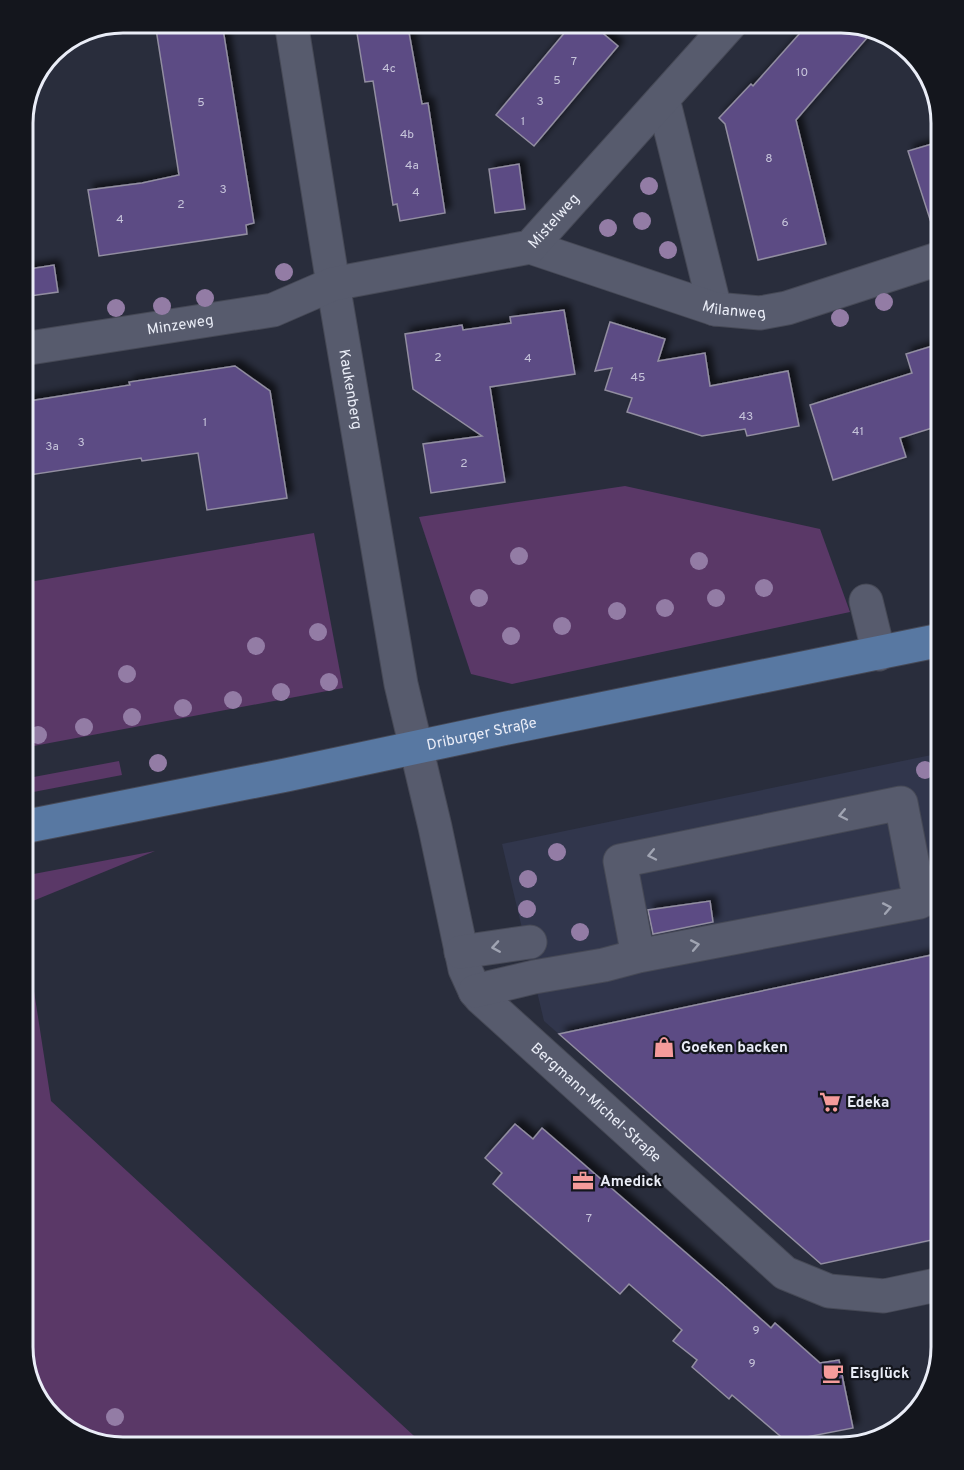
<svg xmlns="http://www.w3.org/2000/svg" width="964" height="1470" viewBox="0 0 964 1470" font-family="Overpass,sans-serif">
<defs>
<filter id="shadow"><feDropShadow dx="5.5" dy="-5.5" stdDeviation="3" flood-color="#0009"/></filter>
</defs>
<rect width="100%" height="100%" fill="#292d3c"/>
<path fill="#31364c" d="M941 753V1240L821 1264 544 1021 502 844Z"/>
<g fill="#5a3867">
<path d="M625 486 820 529 850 612 512 684 471 674 419 517Z"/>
<path d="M314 533 343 688 23 748V583Z"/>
<path d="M119 761 122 775 23 794V779Z"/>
<path d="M155 851 23 905V876Z"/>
<path d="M23 920 51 1101 426 1447H117L67 1431 36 1397 23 1347Z"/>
</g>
<g fill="#5b4b84" stroke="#928ea1" stroke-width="1.5" filter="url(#shadow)">
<path d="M809 23H847L873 31 796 120 826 244 758 260 725 124 719 118 751 84 753 86Z"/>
<path d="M571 25H593L618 46 534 146 496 115Z"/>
<path d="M356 27H408L422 104 428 103 445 213 400 221 397 204 393 205 373 81 365 82Z"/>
<path d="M156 29H223L254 223 246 225 247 234 99 256 88 190 142 183 179 175Z"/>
<path d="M942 141V237L936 238 908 151Z"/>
<path d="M519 164 525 209 495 213 489 169Z"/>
<path d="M54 265 58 292 23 297V270Z"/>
<path d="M564 310 575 374 490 387 505 482 431 493 423 444 482 436 413 389 405 334 462 325 463 330 511 323 510 317Z"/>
<path d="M610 322 665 339 658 361 705 353 710 386 788 371 799 426 747 436 745 429 702 436 627 412 632 398 605 390 612 368 595 371Z"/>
<path d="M942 343V425L900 438 906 457 833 480 810 405 912 373 906 354Z"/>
<path d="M235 366 270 391 287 498 207 510 198 453 142 461 141 458 23 476V402L130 385 129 382Z"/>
<path d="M710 901 713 922 653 934 648 910Z"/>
<path d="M941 953V1238L821 1264 559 1034Z"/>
<path d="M515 1124 533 1139 542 1128 722 1284 771 1328 775 1323 820 1363 839 1360 853 1428 786 1441 732 1395 729 1399 692 1367 697 1360 673 1341 682 1330 629 1284 620 1294 493 1184 502 1173 485 1158Z"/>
</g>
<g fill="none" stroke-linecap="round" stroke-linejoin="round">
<defs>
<g id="minor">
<path id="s1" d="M292 28 333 284 401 684 435 827 465 969 475 991 481 998 785 1273 829 1291 884 1296 941 1284"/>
<path d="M663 99 715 309"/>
<path id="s2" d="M530 247 715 309 760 313 787 308 941 258"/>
<path id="s3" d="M23 349 273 310 333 284 530 247 730 24"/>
<path d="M866 601 879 654"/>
<path d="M461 952 530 942"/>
<path d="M475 991 534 977 604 965 638 956 920 902 901 803 620 861 638 956"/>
</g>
<g id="major">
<path id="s4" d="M23 827 286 775 507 728 941 640"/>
</g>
</defs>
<use href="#minor" stroke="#464956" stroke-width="35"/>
<use href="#major" stroke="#464956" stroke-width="35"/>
<use href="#minor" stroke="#575b6d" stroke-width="33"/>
<use href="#major" stroke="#5878a2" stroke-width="33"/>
</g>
<g fill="#937ca5">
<circle cx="649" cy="186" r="9"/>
<circle cx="642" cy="221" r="9"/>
<circle cx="608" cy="228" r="9"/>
<circle cx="668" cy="250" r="9"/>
<circle cx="284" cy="272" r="9"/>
<circle cx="205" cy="298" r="9"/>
<circle cx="884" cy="302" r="9"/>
<circle cx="162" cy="306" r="9"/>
<circle cx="116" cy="308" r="9"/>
<circle cx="840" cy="318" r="9"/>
<circle cx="519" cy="556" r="9"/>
<circle cx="699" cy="561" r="9"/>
<circle cx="764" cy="588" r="9"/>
<circle cx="479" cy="598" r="9"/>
<circle cx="716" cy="598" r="9"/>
<circle cx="665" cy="608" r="9"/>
<circle cx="617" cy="611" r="9"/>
<circle cx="562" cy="626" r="9"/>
<circle cx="318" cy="632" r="9"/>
<circle cx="511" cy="636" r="9"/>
<circle cx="256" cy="646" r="9"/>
<circle cx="127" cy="674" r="9"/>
<circle cx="329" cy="682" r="9"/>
<circle cx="281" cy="692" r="9"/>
<circle cx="233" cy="700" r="9"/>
<circle cx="183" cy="708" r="9"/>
<circle cx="132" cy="717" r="9"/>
<circle cx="84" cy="727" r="9"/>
<circle cx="38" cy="735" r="9"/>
<circle cx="158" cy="763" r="9"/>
<circle cx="925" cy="770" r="9"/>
<circle cx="557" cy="852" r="9"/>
<circle cx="528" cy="879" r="9"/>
<circle cx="527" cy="909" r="9"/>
<circle cx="580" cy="932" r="9"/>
<circle cx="115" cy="1417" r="9"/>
</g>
<defs><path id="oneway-chevron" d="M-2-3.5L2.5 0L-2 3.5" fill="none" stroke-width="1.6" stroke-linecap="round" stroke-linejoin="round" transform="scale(1.5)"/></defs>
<g stroke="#a0a4b2">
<use href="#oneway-chevron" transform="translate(843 815) rotate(168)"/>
<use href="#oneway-chevron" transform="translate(652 855) rotate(168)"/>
<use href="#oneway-chevron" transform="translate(887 908) rotate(-11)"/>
<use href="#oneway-chevron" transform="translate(695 945) rotate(-11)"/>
<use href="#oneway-chevron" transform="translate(496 947) rotate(171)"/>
</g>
<defs>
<symbol id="shop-bare" viewBox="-9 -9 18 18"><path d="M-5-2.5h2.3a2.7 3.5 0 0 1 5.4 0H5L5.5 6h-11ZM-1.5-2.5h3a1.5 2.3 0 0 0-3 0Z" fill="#f59b9b" stroke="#14161d" stroke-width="2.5" paint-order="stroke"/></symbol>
<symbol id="supermarket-bare" viewBox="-9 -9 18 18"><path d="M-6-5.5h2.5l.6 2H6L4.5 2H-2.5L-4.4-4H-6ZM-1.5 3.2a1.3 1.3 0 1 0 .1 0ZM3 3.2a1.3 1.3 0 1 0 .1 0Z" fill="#f59b9b" stroke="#14161d" stroke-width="2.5" paint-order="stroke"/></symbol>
<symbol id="office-bare" viewBox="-9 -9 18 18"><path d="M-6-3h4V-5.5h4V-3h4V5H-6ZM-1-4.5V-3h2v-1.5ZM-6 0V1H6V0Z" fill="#f59b9b" stroke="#14161d" stroke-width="2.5" paint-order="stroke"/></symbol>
<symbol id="cafe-bare" viewBox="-9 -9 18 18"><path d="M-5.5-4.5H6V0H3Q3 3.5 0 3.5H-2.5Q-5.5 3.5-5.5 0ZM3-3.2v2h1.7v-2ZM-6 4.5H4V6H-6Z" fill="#f59b9b" stroke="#14161d" stroke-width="2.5" paint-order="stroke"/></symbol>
</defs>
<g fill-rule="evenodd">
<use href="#shop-bare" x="649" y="1032" width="30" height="30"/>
<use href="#supermarket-bare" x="815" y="1087" width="30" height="30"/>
<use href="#office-bare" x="568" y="1166" width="30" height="30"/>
<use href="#cafe-bare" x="818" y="1358" width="30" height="30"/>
</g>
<g text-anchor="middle" stroke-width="4.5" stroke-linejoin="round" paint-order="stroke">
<g font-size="12" fill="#c6c4da">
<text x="574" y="65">7</text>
<text x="389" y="72">4c</text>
<text x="802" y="76">10</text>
<text x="557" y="84">5</text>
<text x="540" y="105">3</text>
<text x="201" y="106">5</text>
<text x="523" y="125">1</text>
<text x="407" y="138">4b</text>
<text x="769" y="162">8</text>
<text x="412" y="169">4a</text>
<text x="223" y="193">3</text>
<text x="416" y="196">4</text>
<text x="181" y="208">2</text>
<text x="120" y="223">4</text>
<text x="785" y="226">6</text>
<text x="438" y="361">2</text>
<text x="528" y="362">4</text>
<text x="638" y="381">45</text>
<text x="746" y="420">43</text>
<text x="205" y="426">1</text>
<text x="858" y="435">41</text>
<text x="81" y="446">3</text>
<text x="52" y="450">3a</text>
<text x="464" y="467">2</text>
<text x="589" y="1222">7</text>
<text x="756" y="1334">9</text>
<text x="752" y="1367">9</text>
</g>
<g font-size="15" fill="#eaedf7" stroke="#14161d">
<text dy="5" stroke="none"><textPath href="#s3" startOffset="554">Mistelweg</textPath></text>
<text dy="5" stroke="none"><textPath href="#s2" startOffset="214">Milanweg</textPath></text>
<text dy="5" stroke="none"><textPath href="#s3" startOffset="159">Minzeweg</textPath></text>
<text dy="5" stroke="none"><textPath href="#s1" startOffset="366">Kaukenberg</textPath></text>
<text dy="5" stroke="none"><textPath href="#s4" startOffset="468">Driburger Straße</textPath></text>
<text dy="5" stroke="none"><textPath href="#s1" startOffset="1146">Bergmann-Michel-Straße</textPath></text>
</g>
<g font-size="15" font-weight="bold" fill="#eaedf7" stroke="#14161d" text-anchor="start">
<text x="681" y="1052">Goeken backen</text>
<text x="847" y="1107">Edeka</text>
<text x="600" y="1186">Amedick</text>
<text x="850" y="1378">Eisglück</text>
</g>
</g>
<path d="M0 0H964V1470H0ZM123 33H841A90 90 0 0 1 931 123V1347A90 90 0 0 1 841 1437H123A90 90 0 0 1 33 1347V123A90 90 0 0 1 123 33Z" fill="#14161d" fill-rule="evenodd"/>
<path fill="none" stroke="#eaedf7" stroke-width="3" d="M123 33H841A90 90 0 0 1 931 123V1347A90 90 0 0 1 841 1437H123A90 90 0 0 1 33 1347V123A90 90 0 0 1 123 33Z"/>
</svg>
